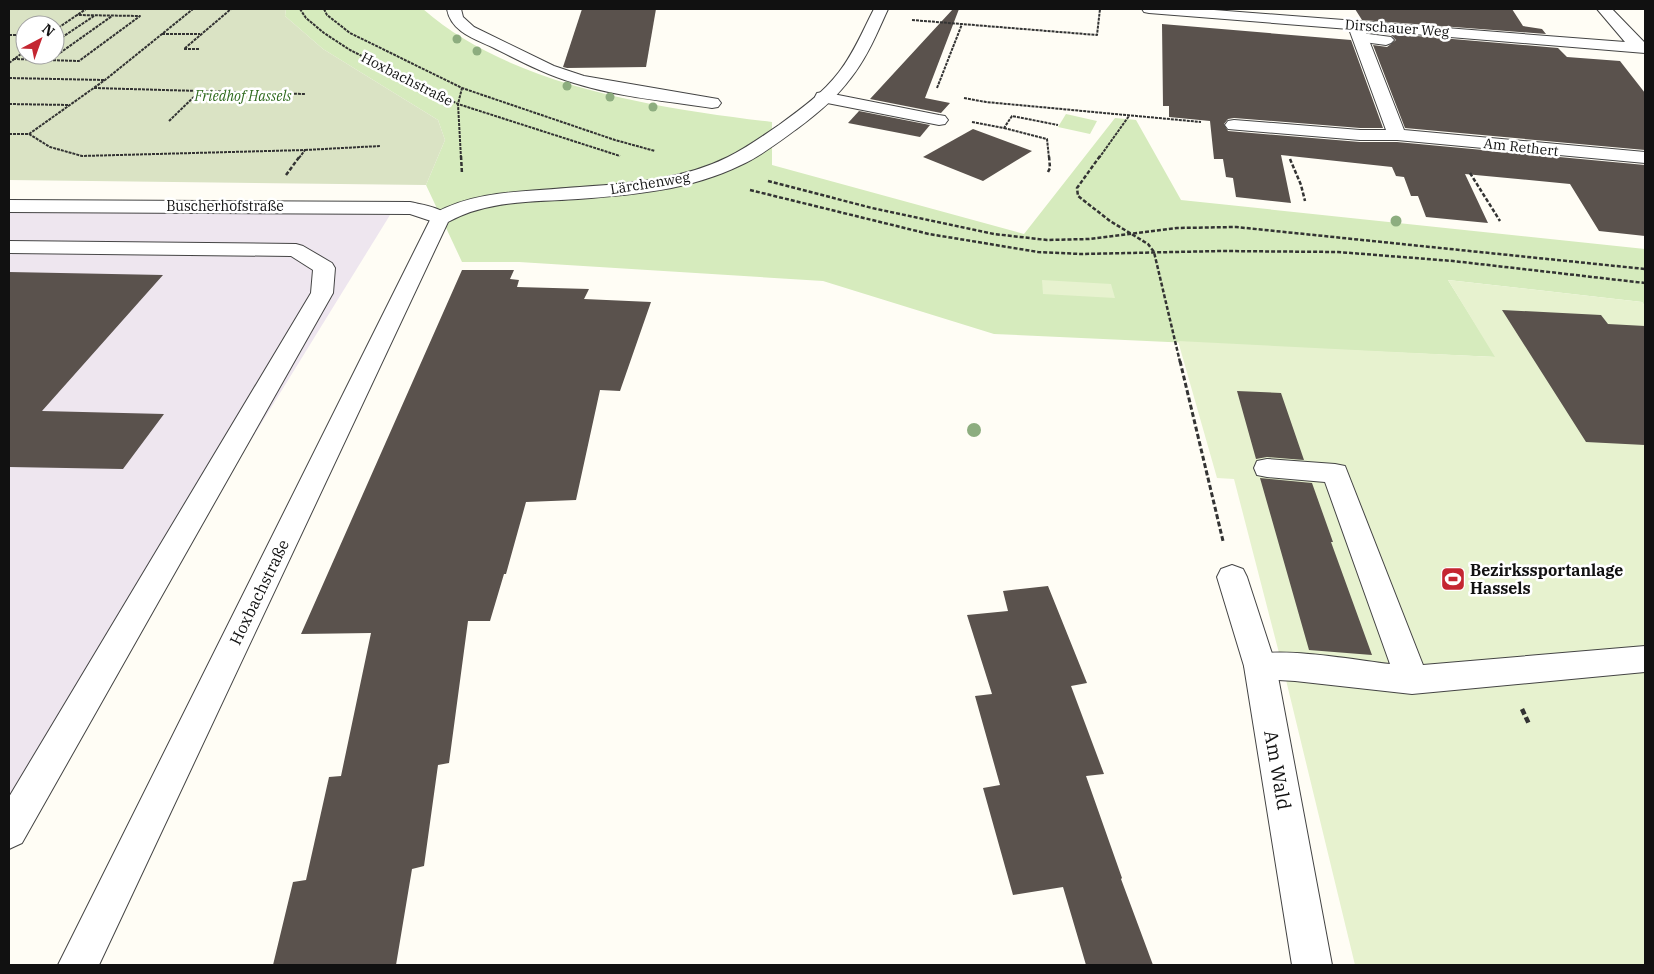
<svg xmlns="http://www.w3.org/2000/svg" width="1654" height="974" viewBox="0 0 1654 974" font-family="'IBM Plex Serif',serif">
<rect width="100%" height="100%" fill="#fffdf5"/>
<path fill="#eee6ef" d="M9 205 390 215 9 832Z"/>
<g fill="#d6ebbd">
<path d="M286 9H423C512 87 658 108 772 122V165L1024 234 1115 118 1136 120 1181 200 1645 249V306L1642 302 1448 280 1496 357 994 334 823 281 519 262H462L426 185 445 140 438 120 323 49 285 16Z"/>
<path d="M1066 114 1097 121 1090 134 1058 127Z"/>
</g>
<path fill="#dae3c4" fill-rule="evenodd" d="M9 9H286L285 16 323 49 438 120 445 140 426 185 9 180ZM25 25H55V55H25Z"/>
<g fill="#e7f2cf">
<path d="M1042 280 1111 284 1115 298 1043 294Z"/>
<path d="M1448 280 1642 302 1645 306V965H1355L1286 680 1234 479 1217 478 1178 341 1495 357Z"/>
</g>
<g fill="#5a524d">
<path d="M582 9H656L646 67 567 68 563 67Z"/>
<path d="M953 9H959L925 98 950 103 941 113 870 99Z"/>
<path d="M1355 9H1512L1523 26 1542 29 1546 34 1362 20Z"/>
<path d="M1162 24 1351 40 1383 128H1360L1234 118 1228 119 1224 124 1228 131 1360 142H1397L1645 165V236L1599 231 1570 184 1465 174 1488 223 1426 217 1418 196H1411L1404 177 1396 176 1392 167 1281 155 1291 203 1236 197 1233 178 1226 177 1223 159H1214L1210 121 1169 117V106H1163Z"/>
<path d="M1370 32 1558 48 1567 57 1620 61 1645 93V150L1405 128 1373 45 1387 47 1396 40 1391 35Z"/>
<path d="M859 111 930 125 920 137 848 123Z"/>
<path d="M973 129 1032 151 983 181 923 157Z"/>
<path d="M462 270H514L510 279 519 280 517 287 589 289 584 299 651 302 620 391 600 390 576 500 526 502 506 574H504L490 621H468L449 763 438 765 424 866 412 869 396 965H273L293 882 306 880 329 777 341 776 371 633 301 634Z"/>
<path d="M9 272 163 275 42 411 164 414 123 469 9 467Z"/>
<path d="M1502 310 1601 315 1608 324 1645 326V445L1586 442Z"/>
<path d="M1237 391 1281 393 1304 460 1267 457 1256 459Z"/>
<path d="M1260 478 1312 483 1333 542H1331L1372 655 1309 650Z"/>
<path d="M1048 586 1087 683 1071 686 1104 774 1086 776 1122 878 1121 879 1153 965H1086L1063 887 1013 895 983 788 1000 785 975 696 992 694 967 615 1008 611 1003 591Z"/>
</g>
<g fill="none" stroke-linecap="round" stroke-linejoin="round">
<defs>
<g id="service">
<path d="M447 9H461L463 17 474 27 554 66 584 76 712 98 718 99 721 103 718 107 712 108C666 101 618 97 574 83 546 75 520 61 494 48 475 39 451 32 447 9Z"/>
<path d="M1361 33 1391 37 1394 40 1391 43 1386 45 1356 41 1353 38 1356 35Z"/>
<path d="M823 92 939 115 945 116 948 120 945 124 939 125 817 101 815 97 817 93Z"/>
<path d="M9 200 410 202C423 205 442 207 450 218L447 222 440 224 410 214 9 212Z"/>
<path d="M9 241 296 244 303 246 332 263 335 268 333 293 22 843 9 849V797L311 293 313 270 291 256 9 253Z"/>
<path d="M1267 459 1335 464 1345 466 1423 665 1645 646V672L1412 694 1295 681 1260 679 1249 676 1244 666 1249 656C1280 646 1354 660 1390 664L1325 482 1267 477 1257 475 1254 468 1257 461Z"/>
</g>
<g id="minor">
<path d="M874 9H888C877 33 867 58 850 79 836 98 817 114 798 128 780 141 761 156 741 165 690 190 633 195 578 199 535 202 487 200 448 222L99 965H58L433 214C474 191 520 192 566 188 621 184 678 182 728 157 746 148 763 136 779 125 801 109 823 93 839 72 854 53 863 30 874 9Z"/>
<path d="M1142 9H1201L1625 42 1597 9H1612L1645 43V53L1365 30 1404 130 1645 152V163L1397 140H1360L1228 129 1225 125 1228 121 1234 120 1360 130H1386L1349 29 1149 13 1144 12Z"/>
<path d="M1232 565 1243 569 1247 577 1276 666 1332 965H1292L1244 666 1217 577 1221 569Z"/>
</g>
</defs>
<use href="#service" stroke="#444" stroke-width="2"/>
<use href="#minor" stroke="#444" stroke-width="2"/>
<g stroke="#333" stroke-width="2" stroke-dasharray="3 1" stroke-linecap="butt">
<path d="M300 9 306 18 324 33 350 50 458 104 620 156"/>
<path d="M324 9 327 15 350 33 462 88 615 140 655 151"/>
<path d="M912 20 1097 35 1100 9"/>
<path d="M55 30 86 9"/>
<path d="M162 34H200"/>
<path d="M9 35H25"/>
<path d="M55 42 94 16"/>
<path d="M199 49H184L231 9"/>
<path d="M13 59 79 61 140 16 77 15"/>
<path d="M50 60 112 16"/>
<path d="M9 63 25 51"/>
<path d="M9 78 104 80"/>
<path d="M94 88 305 94"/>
<path d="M937 88 962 24"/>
<path d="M964 98 986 102 1201 122"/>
<path d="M9 104 70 105"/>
<path d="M169 121 200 91"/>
<path d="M972 122 1004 128 1012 116 1058 125"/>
<path d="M1004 128 1047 139 1049 158"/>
<path d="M9 134H29L50 147 82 156 305 150 299 158"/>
<path d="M29 134 105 80 193 9"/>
<path d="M305 150 380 146"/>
<path d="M461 158 458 104 462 88"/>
<path d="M1099 158 1129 116"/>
</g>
<g stroke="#333" stroke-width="2.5" stroke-dasharray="4 2" stroke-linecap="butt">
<path d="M461 156 462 174"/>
<path d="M1100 156 1077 188 1078 196 1110 221 1148 244 1154 252 1180 362"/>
<path d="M1290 159 1301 185 1305 201"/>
<path d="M1048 172 1050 168 1049 156"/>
<path d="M1470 173 1500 221"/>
<path d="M286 175 300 156"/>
<path d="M768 181 872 208 994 234 1047 240 1089 239 1177 228 1236 227 1645 269"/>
<path d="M750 190 929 234 1038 252 1081 254 1221 251 1338 252 1453 261 1645 283"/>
</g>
<path stroke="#333" stroke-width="3" stroke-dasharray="5 2.5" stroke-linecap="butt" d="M1180 361 1223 541"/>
<path stroke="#333" stroke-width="4.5" stroke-dasharray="6 3" stroke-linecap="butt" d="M1522 709 1529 724"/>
<use href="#service" fill="#fff" fill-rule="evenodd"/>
<use href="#minor" fill="#fff" fill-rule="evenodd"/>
</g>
<g fill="#8dad7f">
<circle cx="457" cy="39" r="4.5"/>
<circle cx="477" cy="51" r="4.5"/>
<circle cx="567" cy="86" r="4.5"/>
<circle cx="610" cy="97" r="4.5"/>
<circle cx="653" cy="107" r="4.5"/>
<circle cx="1396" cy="221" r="5.5"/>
<circle cx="974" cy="430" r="7"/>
</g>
<defs>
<symbol id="stadium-square" viewBox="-11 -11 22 22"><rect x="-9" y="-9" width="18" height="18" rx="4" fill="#c42631" stroke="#fff"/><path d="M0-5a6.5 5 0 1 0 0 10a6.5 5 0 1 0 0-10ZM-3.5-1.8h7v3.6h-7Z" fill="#fff"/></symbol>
</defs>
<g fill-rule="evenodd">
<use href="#stadium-square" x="1439" y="565" width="28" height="28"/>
</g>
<g text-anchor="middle" stroke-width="5" stroke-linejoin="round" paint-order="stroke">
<g font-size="14" fill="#111" stroke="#fff">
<text transform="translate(1397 28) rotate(4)" y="5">Dirschauer Weg</text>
<text transform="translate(407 79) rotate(27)" y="5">Hoxbachstraße</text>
<text transform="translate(1521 147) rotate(6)" y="5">Am Rethert</text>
<text transform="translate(650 183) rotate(-9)" y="5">Lärchenweg</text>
<text x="225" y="211">Buscherhofstraße</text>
</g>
<g font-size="14" font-style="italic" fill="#306b1f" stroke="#fff">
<text x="243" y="101">Friedhof Hassels</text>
</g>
<g font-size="16" font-weight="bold" fill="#111" stroke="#fff" text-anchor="start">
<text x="1470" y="576">Bezirkssportanlage<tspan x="1470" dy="18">Hassels</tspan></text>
</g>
<g font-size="16" fill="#111" stroke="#fff">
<text transform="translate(259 592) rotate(-64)" y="6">Hoxbachstraße</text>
</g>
<g font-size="19" fill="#111" stroke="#fff">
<text transform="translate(1278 770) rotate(80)" y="7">Am Wald</text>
</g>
</g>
<rect width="1654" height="974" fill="none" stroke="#111111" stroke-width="20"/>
<g transform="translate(40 40) rotate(41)"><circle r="24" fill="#ffffff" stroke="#a0a0a0"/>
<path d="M0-4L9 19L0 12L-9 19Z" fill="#c42631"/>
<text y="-8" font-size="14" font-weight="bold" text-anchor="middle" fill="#111111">N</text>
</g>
</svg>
